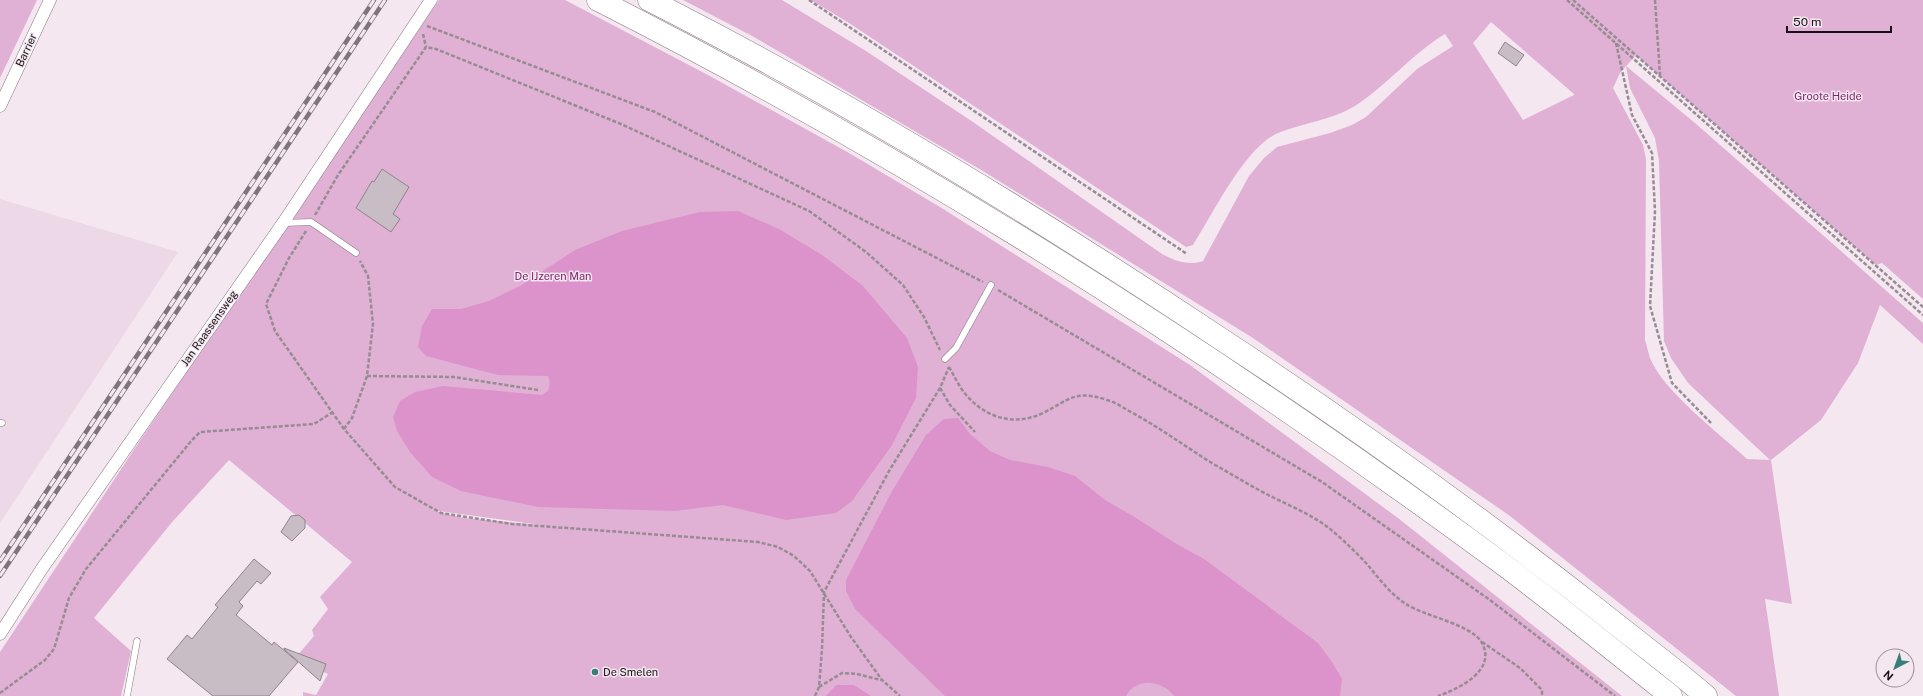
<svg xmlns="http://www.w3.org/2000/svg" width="1923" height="696" viewBox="0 0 1923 696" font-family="'Public Sans',sans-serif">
<rect width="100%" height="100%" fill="#f4e7f0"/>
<path fill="#ecd8e6" d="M0 199 178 252 0 523Z"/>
<g fill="#e0b1d4" fill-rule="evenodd">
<path d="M0 0H37L0 78Z"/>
<path d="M439 0H565L708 75 849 153 940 207 1190 365 1398 518 1622 696H303V692L316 695 328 674 299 661 297 656 314 636 312 630 328 609 320 597 352 562 229 460 173 521 94 618 131 651 121 696H0V652L141 439ZM431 510 541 525 464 518Z"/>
<path d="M683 0H782L866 51 973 122 1162 254C1175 261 1189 266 1203 261L1249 176 1264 158 1277 147 1330 133 1352 125 1366 117 1417 69 1453 46 1445 34C1412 54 1387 85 1355 106 1332 120 1303 123 1278 133 1245 147 1213 214 1193 245L1186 247 849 23 811 0H1923V299L1882 263 1876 265 1636 55 1620 73 1613 88 1643 145 1646 159 1645 340C1647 346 1648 352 1650 358 1663 391 1720 434 1747 459L1770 460 1688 383 1671 358 1664 341 1659 161 1655 138 1630 88 1626 66 1695 123 1923 323V344L1880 305 1858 363 1821 420 1771 460 1792 604 1765 599 1779 696H1736L1510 516 1253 338 983 171 754 37ZM1491 22 1574 94V95L1523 120 1473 43Z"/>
</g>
<g fill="#dc93cb">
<path d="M738 211 779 229 822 255 863 286 907 338 918 367 916 398 892 445 852 501 836 513 786 520 723 505 675 511 538 507 461 491 432 477 410 452 397 431 393 417 400 401 415 392 443 386 542 395 548 391 550 382 548 376 498 375 426 356 418 347 422 326 432 309H461L489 301 520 286 575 250 622 231 700 212Z"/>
<path d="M958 418 970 434 990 451 1010 460 1048 467 1075 476 1105 500 1133 516 1175 543 1204 559 1318 643 1332 662 1342 679 1340 696H1174C1162 680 1136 677 1126 696H945L855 609 846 591V580L891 493 926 435 944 419Z"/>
<path d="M836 685H854L871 696H826Z"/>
</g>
<g fill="#c8bcc5" stroke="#8f848c">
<path d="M1505 42 1524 55 1516 66 1498 53Z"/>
<path d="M382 169 409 187 393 214 400 219 391 232 356 208 372 181 374 182Z"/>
<path d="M299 515 305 520V528L292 541 281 532 291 516Z"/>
<path d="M254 559 271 573 261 584 257 581 239 602 243 606 236 615 272 645 274 642 298 662 269 696H213L167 659 187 635 192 639 218 607 215 605Z"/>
<path d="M284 648 326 664 320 681 284 649Z"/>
</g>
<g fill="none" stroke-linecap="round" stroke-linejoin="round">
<defs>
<g id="service">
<path d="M283 223 311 222 356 253"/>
<path d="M945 359 956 348 991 285"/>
<path d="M0 423H2"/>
<path d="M127 696 137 641"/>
</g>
<g id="minor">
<path d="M0 106 50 0"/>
<path d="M0 634 41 570 283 223 431 0"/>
</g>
<g id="motorway">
<path d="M598 0C915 161 1217 353 1504 565 1560 607 1615 652 1671 696"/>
<path d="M649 0C848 101 1038 217 1224 341 1352 425 1476 514 1597 609 1633 638 1671 666 1706 696"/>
</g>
</defs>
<use href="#service" stroke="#857981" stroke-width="7"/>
<use href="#minor" stroke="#857981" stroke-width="13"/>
<use href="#motorway" stroke="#857981" stroke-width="23"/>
<g stroke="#968c93" stroke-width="2.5" stroke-dasharray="4 2" stroke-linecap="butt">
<path d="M809 0 1187 254"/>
<path d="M1567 0 1923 315"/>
<path d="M1573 0 1923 307"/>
<path d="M1655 0 1660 75"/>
<path d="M427 26 655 112 983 282"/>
<path d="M423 34 426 47"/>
<path d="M1616 43 1632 115 1652 153 1655 211 1650 306 1672 383 1711 423"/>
<path d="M315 215 338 175 426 47 436 49 621 124 809 211 866 252 903 285 924 317 940 350"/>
<path d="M306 231 289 258 266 304 275 331 344 429 395 487 441 513 512 524 758 542 778 547 794 556 810 571 851 637 882 680 900 696"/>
<path d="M998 290 1322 482 1490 600 1615 696"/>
<path d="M949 367C955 377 960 389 968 397 988 419 1016 426 1043 413 1069 400 1075 389 1107 400 1115 402 1122 407 1129 411 1159 427 1186 447 1215 465 1230 473 1244 482 1259 490 1282 503 1308 512 1329 528 1341 538 1355 551 1366 563 1378 577 1390 594 1406 604 1424 616 1473 625 1482 643 1497 671 1458 689 1438 696"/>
<path d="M367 376 454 377 538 390"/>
<path d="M940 388 950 405 975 432"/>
<path d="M344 429 352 418 367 376 373 324 368 276 360 261"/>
<path d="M1482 642 1520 668 1542 690V696"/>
<path d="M819 687 842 673 857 674 881 680"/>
<path d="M0 693 45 660 54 649 69 598 86 569 192 440 200 432 314 424 333 412"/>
<path d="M815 696 819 687 822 649 824 592 889 471 940 388 949 367"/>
</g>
<use href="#service" stroke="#fff" stroke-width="6"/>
<use href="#minor" stroke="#fff" stroke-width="12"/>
<use href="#motorway" stroke="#fff" stroke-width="22"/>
<defs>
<g id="rail">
<path d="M0 561 374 0"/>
<path d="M0 576 385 0"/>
</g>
</defs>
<use href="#rail" stroke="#7d757b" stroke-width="4.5"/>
<use href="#rail" stroke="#f4e7f0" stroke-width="3" stroke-dasharray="9" stroke-linecap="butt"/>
</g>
<circle fill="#377e76" stroke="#f4e7f0" stroke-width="1.5" cx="595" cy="672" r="4"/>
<g text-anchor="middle" stroke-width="3" stroke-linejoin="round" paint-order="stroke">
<g font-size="11" fill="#161215" stroke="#f4e7f0">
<text transform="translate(26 50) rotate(-65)" y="4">Barrier</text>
<text transform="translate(209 328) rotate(-55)" y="4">Jan Raassensweg</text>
</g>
<g font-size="11" fill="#7c276c" stroke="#f4e7f0">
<text x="1828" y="100">Groote Heide</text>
<text x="553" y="280">De IJzeren Man</text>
</g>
<g font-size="11" fill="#161215" stroke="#f4e7f0" text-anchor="start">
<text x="603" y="676">De Smelen</text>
</g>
</g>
<g transform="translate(1895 668) rotate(221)"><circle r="19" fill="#f4e7f0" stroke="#9b9298"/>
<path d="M0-3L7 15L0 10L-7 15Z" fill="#377e76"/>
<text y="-6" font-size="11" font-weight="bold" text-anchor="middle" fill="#161215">N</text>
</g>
<path d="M1787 26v6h104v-6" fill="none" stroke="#161215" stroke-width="2"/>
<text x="1793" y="26" font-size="12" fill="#161215" stroke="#f4e7f0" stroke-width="3" paint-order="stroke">50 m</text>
</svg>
